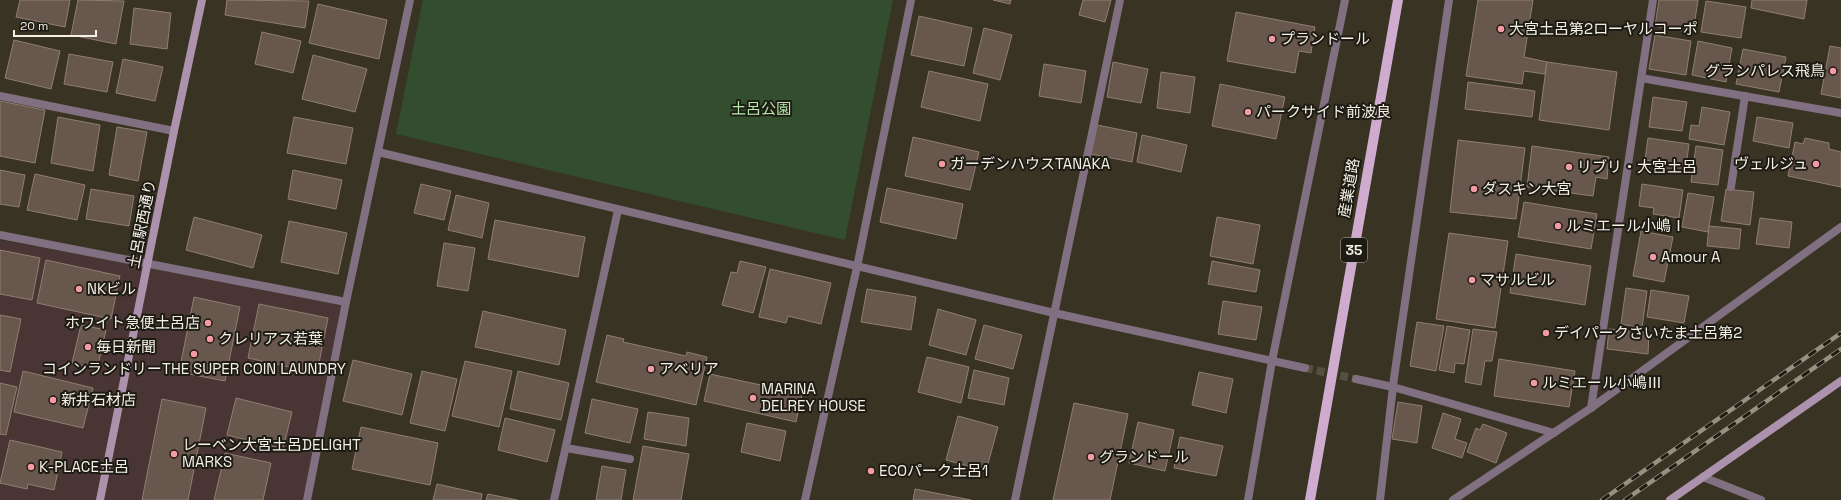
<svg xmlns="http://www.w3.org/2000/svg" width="1841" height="500" viewBox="0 0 1841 500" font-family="'Space Grotesk','Noto Sans JP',sans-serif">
<rect width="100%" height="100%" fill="#383322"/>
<path fill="#493533" d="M0 240 349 305 312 500H0Z"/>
<path fill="#334e2e" d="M423 0H893L845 240 396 134Z"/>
<g fill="#68574c" stroke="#917e72">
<path d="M20 0H70L65 27 16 17Z"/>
<path d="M78 0 124 1 116 44 71 35Z"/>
<path d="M227 0 309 1 305 28 225 15Z"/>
<path d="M993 0H1011L1010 4Z"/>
<path d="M1083 0H1111L1105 22 1079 15Z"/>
<path d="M1478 0H1533L1524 57 1547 62 1545 74 1524 71 1522 84 1466 76Z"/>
<path d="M1659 0H1698L1693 33 1655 26Z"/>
<path d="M1752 0H1807L1804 19 1751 8Z"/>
<path d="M1706 1 1746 7 1741 38 1701 32Z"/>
<path d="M318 4 387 20 379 59 309 43Z"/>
<path d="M134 8 171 13 167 49 130 44Z"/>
<path d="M1236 12 1315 27 1311 53 1299 51 1295 73 1227 61Z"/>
<path d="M919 16 972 28 964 66 911 55Z"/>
<path d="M984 28 1012 35 1000 80 973 73Z"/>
<path d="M262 32 301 41 293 73 255 64Z"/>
<path d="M1655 35 1691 41 1686 75 1649 69Z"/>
<path d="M14 40 60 51 51 89 5 78Z"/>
<path d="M1698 41 1732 48 1726 82 1692 75Z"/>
<path d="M1830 46 1841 48V98L1821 94Z"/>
<path d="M1743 49 1786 57 1779 92 1736 84Z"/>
<path d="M69 54 113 62 107 92 64 84Z"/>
<path d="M313 55 367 69 355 112 302 99Z"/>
<path d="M123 59 163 67 155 101 116 93Z"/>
<path d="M1113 62 1148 69 1141 103 1107 97Z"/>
<path d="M1547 62 1617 72 1609 130 1539 120Z"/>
<path d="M1044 64 1086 71 1081 103 1039 96Z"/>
<path d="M929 71 988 84 980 121 921 107Z"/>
<path d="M1161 72 1195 77 1190 113 1157 108Z"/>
<path d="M1468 82 1535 91 1532 117 1465 109Z"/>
<path d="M1220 84 1285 97 1276 139 1212 126Z"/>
<path d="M1653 97 1687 102 1682 131 1649 127Z"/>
<path d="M0 101 45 110 35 163 0 156Z"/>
<path d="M1702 107 1730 112 1724 145 1689 139 1691 125 1699 126Z"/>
<path d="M58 117 100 125 93 171 51 163Z"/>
<path d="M294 117 353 128 346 164 287 153Z"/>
<path d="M1757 117 1793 123 1789 148 1753 141Z"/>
<path d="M1097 125 1137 133 1132 162 1091 154Z"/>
<path d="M117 127 147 132 138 181 109 175Z"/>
<path d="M1142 135 1187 145 1181 172 1137 162Z"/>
<path d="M913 137 979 152 970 190 905 176Z"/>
<path d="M1648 138 1689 144 1685 174 1665 171 1666 163 1645 160Z"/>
<path d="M1805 138 1829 143V149L1841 152V187L1788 176 1795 142 1803 144Z"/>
<path d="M1458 140 1525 148 1516 219 1450 212Z"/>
<path d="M1532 146 1609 157 1607 179 1596 177 1593 196 1527 187Z"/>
<path d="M1696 146 1723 150 1718 185 1691 182Z"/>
<path d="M0 170 25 175 19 207 0 204Z"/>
<path d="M293 170 342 180 336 209 288 199Z"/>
<path d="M35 174 85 185 77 220 27 210Z"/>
<path d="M421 184 451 191 444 220 414 213Z"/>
<path d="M1642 184 1683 190 1679 218 1653 214 1654 208 1639 206Z"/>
<path d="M887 188 963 204 956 239 880 222Z"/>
<path d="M91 189 134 196 129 226 86 219Z"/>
<path d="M1726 189 1754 192 1750 225 1721 221Z"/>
<path d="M1688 193 1714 197 1708 232 1682 227Z"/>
<path d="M456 195 489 203 482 238 448 230Z"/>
<path d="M1524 202 1597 214 1591 249 1518 237Z"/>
<path d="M194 217 262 235 253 268 186 250Z"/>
<path d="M1217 217 1260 225 1253 264 1210 256Z"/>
<path d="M1760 218 1792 222 1789 248 1756 244Z"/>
<path d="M495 220 585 237 578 277 488 259Z"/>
<path d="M289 221 347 233 338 274 281 262Z"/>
<path d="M1709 226 1741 229 1739 249 1707 246Z"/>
<path d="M1641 231 1673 237 1664 282 1633 276Z"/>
<path d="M1449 233 1508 241 1495 328 1436 319Z"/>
<path d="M444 243 475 248 468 291 437 286Z"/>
<path d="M0 250 40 258 32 300 0 294Z"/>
<path d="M1516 254 1591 266 1585 305 1510 293Z"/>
<path d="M46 260 120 276 111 319 37 303Z"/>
<path d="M740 261 766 267 753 313 722 305 731 272 737 273Z"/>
<path d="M1212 261 1260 270 1256 292 1208 284Z"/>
<path d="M770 269 831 283 821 324 788 316 786 323 759 317Z"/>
<path d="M1626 288 1647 291 1642 328 1621 324Z"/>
<path d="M867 289 916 297 911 330 861 322Z"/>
<path d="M1651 290 1689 296 1684 323 1647 317Z"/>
<path d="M194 297 240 307 225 381 179 372Z"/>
<path d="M1223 301 1262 307 1256 340 1218 334Z"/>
<path d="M259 304 328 318 317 373 248 358Z"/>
<path d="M938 309 976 320 966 355 929 345Z"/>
<path d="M483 311 566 330 559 365 475 347Z"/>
<path d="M0 315 21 319 10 372 0 370Z"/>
<path d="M1417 322 1444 326 1436 371 1410 366Z"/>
<path d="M81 325 106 330 97 369 72 363Z"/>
<path d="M984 325 1022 335 1013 369 975 359Z"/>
<path d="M1447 326 1470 330 1464 364 1455 363 1454 373 1439 370Z"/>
<path d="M1473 329 1497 332 1492 361H1485L1481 385 1465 382Z"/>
<path d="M1609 329 1649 333 1648 354 1607 349Z"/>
<path d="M607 335 624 339 623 342 686 356 687 352 707 357 696 405 596 382Z"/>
<path d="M927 357 969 367 961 403 918 392Z"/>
<path d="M1499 359 1575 371 1569 407 1494 396Z"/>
<path d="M353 360 412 374 402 415 343 401Z"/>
<path d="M465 361 512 371 499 427 452 416Z"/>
<path d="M974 370 1009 378 1004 405 968 398Z"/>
<path d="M23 371 93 388 83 428 14 412Z"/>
<path d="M422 371 457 379 445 431 410 423Z"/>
<path d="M518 371 569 383 561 420 510 409Z"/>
<path d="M1199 372 1233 379 1226 413 1192 405Z"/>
<path d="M710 374 802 394 796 422 704 401Z"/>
<path d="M0 383 17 387 6 435 0 434Z"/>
<path d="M236 398 292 412 283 449 227 435Z"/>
<path d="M162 399 206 408 188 500H142Z"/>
<path d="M592 399 638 409 630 443 585 433Z"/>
<path d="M1398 402 1422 406 1417 443 1392 439Z"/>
<path d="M1074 403 1128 414 1110 500H1053Z"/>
<path d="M648 412 689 418 686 446 644 439Z"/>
<path d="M1443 413 1461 419 1455 439 1467 443 1462 458 1432 448Z"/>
<path d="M958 416 998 427 986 471 946 460Z"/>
<path d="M505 418 555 430 547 462 498 450Z"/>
<path d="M1138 422 1174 430 1165 471 1129 463Z"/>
<path d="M747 423 786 431 780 461 741 452Z"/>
<path d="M1483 424 1507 433 1496 463 1467 452 1476 428 1480 430Z"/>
<path d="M361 427 438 443 430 485 352 469Z"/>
<path d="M1180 437 1223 446 1216 476 1174 468Z"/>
<path d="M10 440 62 452 54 490 28 484 27 489 0 483Z"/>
<path d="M643 446 689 454 681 500H633Z"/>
<path d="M225 453 271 463 263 500H214Z"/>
<path d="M602 466 626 470 621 500H596Z"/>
<path d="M437 484 482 494 481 500H433Z"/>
<path d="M915 489 971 500H913Z"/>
<path d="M488 494 517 500H486Z"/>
</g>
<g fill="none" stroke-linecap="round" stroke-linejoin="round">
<path stroke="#544f3f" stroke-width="8" stroke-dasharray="8 4" stroke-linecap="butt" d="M1305 368 1356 379"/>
<g stroke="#817081" stroke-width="8">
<path d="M0 96 174 131"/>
<path d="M1731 187 1745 96"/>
<path d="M566 448 630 459"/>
</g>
<g stroke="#817081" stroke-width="8">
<path d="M1641 78 1841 113"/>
<path d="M378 152 1054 313 1305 368"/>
<path d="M0 235 346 302 307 500"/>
<path d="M346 302 410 0"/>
<path d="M1356 379 1393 387 1554 433"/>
<path d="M1591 408 1653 0"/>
<path d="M1703 477 1761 500"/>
<path d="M554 500 618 210"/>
<path d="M805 500 857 267 911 0"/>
<path d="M1015 500 1120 0"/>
<path d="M1248 500 1272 361 1345 0"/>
<path d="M1380 500 1394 378 1449 0"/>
<path d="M1453 500 1591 408 1841 227"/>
</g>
<g stroke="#ad92ad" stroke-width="8">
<path d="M100 500 174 131 202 0"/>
<path d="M1670 500 1841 381"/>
</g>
<path stroke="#cfaccf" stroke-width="10" d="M1310 500 1398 0"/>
<defs>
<g id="rail">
<path d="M1602 500 1841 333"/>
<path d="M1625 500 1841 349"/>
</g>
</defs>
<use href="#rail" stroke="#959183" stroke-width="4.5"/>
<use href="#rail" stroke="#1d1b13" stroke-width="3" stroke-dasharray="9" stroke-linecap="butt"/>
</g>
<g fill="#f49aa4" stroke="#1d1b13" stroke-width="1.5">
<circle cx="1501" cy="29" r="4"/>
<circle cx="1272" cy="39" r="4"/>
<circle cx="1833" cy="71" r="4"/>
<circle cx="1248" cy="112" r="4"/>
<circle cx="942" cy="164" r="4"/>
<circle cx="1816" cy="164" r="4"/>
<circle cx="1569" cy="167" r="4"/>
<circle cx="1474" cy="189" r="4"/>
<circle cx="1558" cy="226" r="4"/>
<circle cx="1653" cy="257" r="4"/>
<circle cx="1472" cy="280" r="4"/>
<circle cx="79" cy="289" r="4"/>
<circle cx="208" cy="323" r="4"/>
<circle cx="1546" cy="333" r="4"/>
<circle cx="210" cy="339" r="4"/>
<circle cx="88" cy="347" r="4"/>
<circle cx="194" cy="354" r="4"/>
<circle cx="651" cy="369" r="4"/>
<circle cx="1534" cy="383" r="4"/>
<circle cx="753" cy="398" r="4"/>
<circle cx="53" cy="400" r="4"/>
<circle cx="174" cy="454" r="4"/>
<circle cx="1091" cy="457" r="4"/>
<circle cx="31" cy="467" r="4"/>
<circle cx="871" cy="471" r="4"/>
</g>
<g text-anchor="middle" stroke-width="4" stroke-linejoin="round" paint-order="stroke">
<rect fill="#1d1b13" stroke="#b3b0a6" stroke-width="1" x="1341" y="238" width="26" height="24" rx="3"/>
<g font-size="14" font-weight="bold" fill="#f3f0e5">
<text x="1354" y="255">35</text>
</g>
<g font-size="15" fill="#f3f0e5" stroke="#1d1b13" text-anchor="start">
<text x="1509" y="34">大宮土呂第2ローヤルコーポ</text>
<text x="1280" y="44">プランドール</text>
<text x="1825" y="76" text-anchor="end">グランパレス飛鳥</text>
<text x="1256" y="117">パークサイド前波良</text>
<text x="950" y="169">ガーデンハウスTANAKA</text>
<text x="1808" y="169" text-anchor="end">ヴェルジュ</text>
<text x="1577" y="172">リブリ・大宮土呂</text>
<text x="1482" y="194">ダスキン大宮</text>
<text x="1566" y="231">ルミエール小嶋Ⅰ</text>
<text x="1661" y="262">Amour A</text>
<text x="1480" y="285">マサルビル</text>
<text x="87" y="294">NKビル</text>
<text x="200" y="328" text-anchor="end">ホワイト急便土呂店</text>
<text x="1554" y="338">デイパークさいたま土呂第2</text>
<text x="218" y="344">クレリアス若葉</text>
<text x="96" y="352">毎日新聞</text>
<text x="194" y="374" text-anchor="middle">コインランドリーTHE SUPER COIN LAUNDRY</text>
<text x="659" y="374">アベリア</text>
<text x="1542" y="388">ルミエール小嶋Ⅲ</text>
<text x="761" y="394">MARINA<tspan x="761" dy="17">DELREY HOUSE</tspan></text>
<text x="61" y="405">新井石材店</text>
<text x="182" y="450">レーベン大宮土呂DELIGHT<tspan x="182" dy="17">MARKS</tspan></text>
<text x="1099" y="462">グランドール</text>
<text x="39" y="472">K-PLACE土呂</text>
<text x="879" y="476">ECOパーク土呂1</text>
</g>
<g font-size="15" fill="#b3e9a8" stroke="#1d1b13">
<text x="761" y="114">土呂公園</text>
</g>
<g font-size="15" fill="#f3f0e5" stroke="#1d1b13">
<text transform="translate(1349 188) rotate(-80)" y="5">産業道路</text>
<text transform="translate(142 224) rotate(-79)" y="5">土呂駅西通り</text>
</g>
</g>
<path d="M14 30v6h82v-6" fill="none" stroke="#f3f0e5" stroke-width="2"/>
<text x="20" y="30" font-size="12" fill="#f3f0e5" stroke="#1d1b13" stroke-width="3" paint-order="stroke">20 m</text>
</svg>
